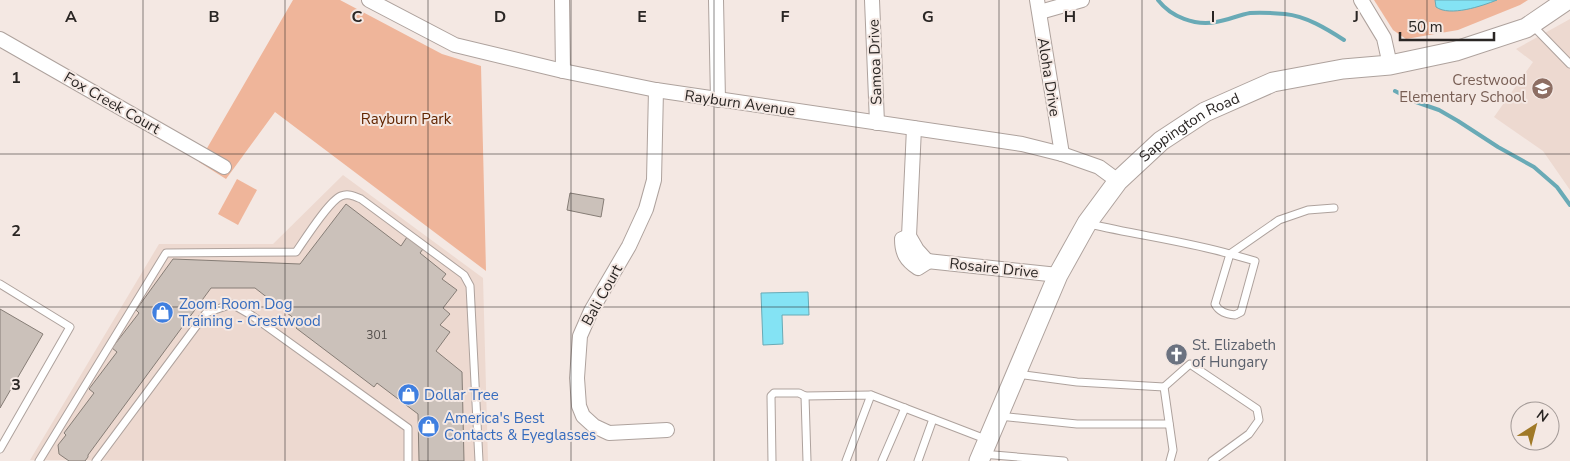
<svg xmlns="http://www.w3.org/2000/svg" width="1570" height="461" viewBox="0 0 1570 461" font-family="'Nunito Sans',sans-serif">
<rect width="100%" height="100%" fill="#f4e8e3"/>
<g fill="#edd9d0">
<path d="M1570 19V190L1543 151 1494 117 1533 62 1516 49Z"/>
<path d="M343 175 483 278 488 461 30 460 159 244H273Z"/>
</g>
<g fill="#efb59a">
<path d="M293 0H340L442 54 481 66 486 271 275 112 226 179 199 162Z"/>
<path d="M1374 0H1528L1520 5 1458 30 1406 39 1393 30Z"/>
<path d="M237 179 257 190 238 225 218 214Z"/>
</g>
<g fill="#84e3f4" stroke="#69aab6">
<path d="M1435 0H1497C1482 6 1450 17 1436 7Z"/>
<path d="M808 292 809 315H782L783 344 763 345 761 293Z"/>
</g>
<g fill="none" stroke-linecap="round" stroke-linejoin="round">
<g stroke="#69aab6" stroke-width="4">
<path d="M1158 0C1171 17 1195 26 1216 22 1228 20 1239 15 1250 13 1261 12 1274 13 1285 14 1306 16 1327 29 1344 40"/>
<path d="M1395 91 1416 102 1439 110 1458 121 1498 147 1534 167 1557 187 1570 205"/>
</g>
</g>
<g fill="#cbc1ba" stroke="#867d76">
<path d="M570 193 604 199 601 217 567 210Z"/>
<path d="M346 204 401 246 407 237 423 249 420 253 446 274 442 279 457 290 443 308 450 314 440 325 450 332 436 351 462 372 464 461H419L418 414 377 383 374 387 296 328 300 323 255 288H211L88 455V457L85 461H69L59 454 58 445 66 435 64 433 94 393 89 389 117 352 112 348 139 313 136 310 173 259 300 264Z"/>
<path d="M0 309 43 334 0 408Z"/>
</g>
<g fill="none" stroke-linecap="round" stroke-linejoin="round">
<defs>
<g id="service">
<path d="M1533 26 1570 64"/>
<path d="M1090 224C1136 235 1184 241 1230 254L1279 220 1308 210 1334 208"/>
<path d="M1230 254 1255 261 1241 312 1235 315C1226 314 1219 312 1215 304Z"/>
<path d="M0 284 70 327 0 449"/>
<path d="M1017 374 1077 382 1164 387 1190 364 1257 409 1259 420 1249 434 1212 461"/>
<path d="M1164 387 1173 450 1170 461"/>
<path d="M805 396 807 461"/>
<path d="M999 416 1077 424H1169"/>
<path d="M982 454 1064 461"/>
<path d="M39 461 166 253 296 252C305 239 329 201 341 196 348 193 354 196 361 199L464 275 470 286 479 461"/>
<path d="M96 461 206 313 232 304 251 315 408 428V461"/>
<path d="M772 461 771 396 774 393H799L805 396 871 395 988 440"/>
<path d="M846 461 871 395"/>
<path d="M882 461 905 408"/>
<path d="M918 461 933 419"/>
</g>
<g id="minor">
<path d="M369 0 455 45 563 71 656 90 1022 144 1062 154 1099 167 1118 181"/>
<path d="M562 0 563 71"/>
<path d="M716 0 718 100"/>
<path d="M872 0 877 123"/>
<path d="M1037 0 1062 154"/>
<path d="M1361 0 1384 38 1390 65"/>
<path d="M1040 12 1082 0"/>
<path d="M0 39 224 167"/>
<path d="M656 90 654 180 646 209 629 246 591 311 580 336 577 378 579 406 583 416 594 426 609 433 667 430"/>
<path d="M914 128 909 236 917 250 927 261 1058 275"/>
<path d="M909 236 902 239C902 253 906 260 918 268L929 261"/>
</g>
<g id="secondary">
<path id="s1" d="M979 461 1058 275 1087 223 1118 181 1161 141 1205 112 1273 82 1343 69 1390 65 1456 51 1526 28 1567 0"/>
</g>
</defs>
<use href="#service" stroke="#aea29d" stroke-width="9"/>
<use href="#minor" stroke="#aea29d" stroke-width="16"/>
<use href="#secondary" stroke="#aea29d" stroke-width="21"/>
<use href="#service" stroke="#fff" stroke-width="7"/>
<use href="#minor" stroke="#fff" stroke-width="14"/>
<use href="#secondary" stroke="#fff" stroke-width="19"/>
</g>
<path fill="none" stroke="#2a2624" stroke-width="1" stroke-opacity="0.55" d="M143 0V461M285 0V461M428 0V461M571 0V461M714 0V461M856 0V461M999 0V461M1142 0V461M1285 0V461M1427 0V461M0 154H1570M0 307H1570"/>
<defs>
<symbol id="school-disc" viewBox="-11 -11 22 22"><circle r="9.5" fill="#8d6e63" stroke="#f4e8e3"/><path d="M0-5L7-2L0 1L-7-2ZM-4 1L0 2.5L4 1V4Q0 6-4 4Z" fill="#fff"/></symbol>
<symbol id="shop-disc" viewBox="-11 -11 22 22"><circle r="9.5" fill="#3f7fe0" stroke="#f4e8e3"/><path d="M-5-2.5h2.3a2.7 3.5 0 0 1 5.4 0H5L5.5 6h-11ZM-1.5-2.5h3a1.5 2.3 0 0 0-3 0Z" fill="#fff"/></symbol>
<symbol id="church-disc" viewBox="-11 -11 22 22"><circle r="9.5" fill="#6b7280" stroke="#f4e8e3"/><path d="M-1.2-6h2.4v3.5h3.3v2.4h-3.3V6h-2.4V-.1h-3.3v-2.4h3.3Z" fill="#fff"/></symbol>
</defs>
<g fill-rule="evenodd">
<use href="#school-disc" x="1530" y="76" width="25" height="25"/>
<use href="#shop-disc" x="150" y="300" width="25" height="25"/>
<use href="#church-disc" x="1164" y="342" width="25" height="25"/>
<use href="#shop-disc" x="396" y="382" width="25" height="25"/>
<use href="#shop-disc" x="416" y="414" width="25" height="25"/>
</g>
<g text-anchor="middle" stroke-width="4" stroke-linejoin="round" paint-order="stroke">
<g font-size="12" fill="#524d4a">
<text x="377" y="339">301</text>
</g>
<g font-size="15" fill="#2a2624" stroke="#f4e8e3">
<text transform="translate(875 62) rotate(-92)" y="5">Samoa Drive</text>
<text transform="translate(1049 77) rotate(81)" y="5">Aloha Drive</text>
<text transform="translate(112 103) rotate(30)" y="5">Fox Creek Court</text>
<text transform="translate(740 103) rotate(8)" y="5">Rayburn Avenue</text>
<text dy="5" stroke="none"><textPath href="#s1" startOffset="404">Sappington Road</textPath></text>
<text transform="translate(994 268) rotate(6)" y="5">Rosaire Drive</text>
<text transform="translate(602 295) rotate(-61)" y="5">Bali Court</text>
</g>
<g font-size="15" fill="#785e54" stroke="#f4e8e3" text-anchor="end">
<text x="1526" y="85">Crestwood<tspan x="1526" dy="17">Elementary School</tspan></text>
</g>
<g font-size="15" fill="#622500" stroke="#f4e8e3">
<text x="406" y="124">Rayburn Park</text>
</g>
<g font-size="15" fill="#366cbe" stroke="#f4e8e3" text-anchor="start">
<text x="179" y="309">Zoom Room Dog<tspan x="179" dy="17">Training - Crestwood</tspan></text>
<text x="424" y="400">Dollar Tree</text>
<text x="444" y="423">America's Best<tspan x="444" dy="17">Contacts &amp; Eyeglasses</tspan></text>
</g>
<g font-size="15" fill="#5b616d" stroke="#f4e8e3" text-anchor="start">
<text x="1192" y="350">St. Elizabeth<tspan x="1192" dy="17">of Hungary</tspan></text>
</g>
</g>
<g font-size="16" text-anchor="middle" font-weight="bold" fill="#2a2624" stroke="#f4e8e3" stroke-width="4" stroke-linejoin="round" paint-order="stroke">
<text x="71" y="22">A</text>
<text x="214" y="22">B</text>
<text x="357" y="22">C</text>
<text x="500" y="22">D</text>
<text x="642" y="22">E</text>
<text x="785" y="22">F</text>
<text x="928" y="22">G</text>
<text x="1070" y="22">H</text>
<text x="1213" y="22">I</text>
<text x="1356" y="22">J</text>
<text x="16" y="83">1</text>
<text x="16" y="236">2</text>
<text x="16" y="390">3</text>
</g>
<g transform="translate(1535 426) rotate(36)"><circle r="24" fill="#f4e8e3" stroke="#a39a97"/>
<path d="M0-4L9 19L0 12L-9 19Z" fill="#a07927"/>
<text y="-8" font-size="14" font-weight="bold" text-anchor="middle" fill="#2a2624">N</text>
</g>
<path d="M1400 32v8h94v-8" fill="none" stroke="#2a2624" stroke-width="2.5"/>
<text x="1408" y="32" font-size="15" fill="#2a2624" stroke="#f4e8e3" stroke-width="4" paint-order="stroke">50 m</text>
</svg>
